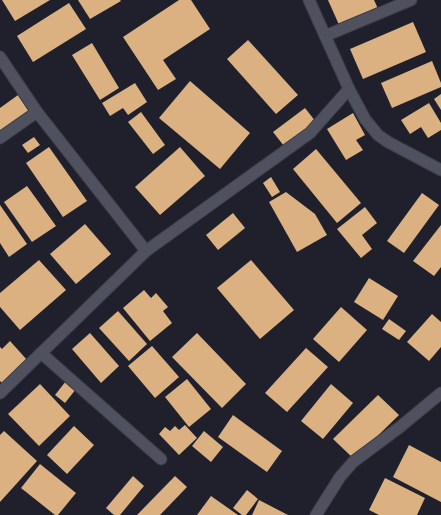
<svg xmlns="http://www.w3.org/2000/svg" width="441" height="515" viewBox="0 0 441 515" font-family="'Source Sans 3',sans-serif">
<rect width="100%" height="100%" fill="#1f202c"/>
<g fill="#dbb181">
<path d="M2 0H50L15 21Z"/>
<path d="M78 0H120L121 1 90 19Z"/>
<path d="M179 0H191L210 29 163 60 176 79 158 90 123 37Z"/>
<path d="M328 0H374L379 11 340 27Z"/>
<path d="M69 3 86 29 33 62 17 36Z"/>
<path d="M413 22 426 52 363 79 350 49Z"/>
<path d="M248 40 298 95 276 114 227 59Z"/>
<path d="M92 43 119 88 100 100 72 55Z"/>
<path d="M432 61 441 83V87L392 108 381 83Z"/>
<path d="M190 81 250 133 220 169 159 118Z"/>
<path d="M135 83 147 102 128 115 123 108 110 116 102 103Z"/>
<path d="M441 94V110L434 99Z"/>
<path d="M18 95 30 113 0 134V108Z"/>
<path d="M429 103 441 123V130L428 138 421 127 410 134 401 120Z"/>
<path d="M305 108 316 122 284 146 273 132Z"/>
<path d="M141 112 165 145 153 154 128 122Z"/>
<path d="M353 113 365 135 356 140 363 150 346 160 327 129Z"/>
<path d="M34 137 40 145 28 153 22 145Z"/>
<path d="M49 147 87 201 63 217 26 163Z"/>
<path d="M180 147 205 176 160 215 135 187Z"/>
<path d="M316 149 361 203 337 223 293 169Z"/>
<path d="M271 177 280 192 272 197 263 183Z"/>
<path d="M27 186 56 226 32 242 4 202Z"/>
<path d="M286 192 315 214 327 235 297 252 269 202Z"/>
<path d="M422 193 439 205 404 253 387 241Z"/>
<path d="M0 205 27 244 9 257 0 243Z"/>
<path d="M365 207 377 223 362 235 372 249 361 258 337 229Z"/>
<path d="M233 213 245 228 218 250 206 235Z"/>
<path d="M85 224 111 254 76 284 50 254Z"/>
<path d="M441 225V267L434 276 413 261Z"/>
<path d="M39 260 66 290 20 330 0 307V293Z"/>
<path d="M251 260 294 310 260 339 217 288Z"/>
<path d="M369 278 398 296 383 320 354 302Z"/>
<path d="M144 290 151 298 156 293 168 307 163 311 172 323 150 341 123 308Z"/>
<path d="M341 307 367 330 339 362 313 339Z"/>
<path d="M118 311 147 344 129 361 99 328Z"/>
<path d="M432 314 441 322V347L429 361 407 342Z"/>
<path d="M389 319 406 331 399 340 382 329Z"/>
<path d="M90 333 119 366 101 383 72 349Z"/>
<path d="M197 333 246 384 222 408 172 357Z"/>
<path d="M10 341 28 361 3 384 0 381V347L2 349Z"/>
<path d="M152 346 179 377 155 398 128 366Z"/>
<path d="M306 348 328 367 287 412 265 393Z"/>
<path d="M187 379 211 409 189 427 165 397Z"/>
<path d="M66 381 76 389 65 403 55 395Z"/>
<path d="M40 384 70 416 39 446 8 414Z"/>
<path d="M331 384 353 403 323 439 301 421Z"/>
<path d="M378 395 399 415 354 459 333 439Z"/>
<path d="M233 415 282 451 267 472 218 437Z"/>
<path d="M185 425 197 438 179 455 159 434 165 427 170 431 175 426 179 430Z"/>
<path d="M74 426 94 445 67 474 47 455Z"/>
<path d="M4 431 37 461 0 502V435Z"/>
<path d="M204 431 223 447 211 462 192 446Z"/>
<path d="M409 445 441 462V502L393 477Z"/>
<path d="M40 464 76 493 58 515H55L21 488Z"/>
<path d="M133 476 144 486 120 515H114L106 508Z"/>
<path d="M175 476 187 487 160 515H137Z"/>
<path d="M385 478 425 498 417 515H379L369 510Z"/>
<path d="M247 490 258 499 246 515H242L233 508Z"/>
<path d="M211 496 238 515H197Z"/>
<path d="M259 500 288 515H252Z"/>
</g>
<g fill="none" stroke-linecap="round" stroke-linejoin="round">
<defs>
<g id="minor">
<path d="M309 0 349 89 365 119 378 135 388 142 441 170"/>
<path d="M325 36 411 0"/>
<path d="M0 57 37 112 146 251"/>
<path d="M0 138 37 112"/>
<path d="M41 353 161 459"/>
<path d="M0 393 146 251 310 133 349 89"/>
<path d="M316 515 340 477 353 462 400 427 441 393"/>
</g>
</defs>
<use href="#minor" stroke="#3b3c46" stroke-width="13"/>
<use href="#minor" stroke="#50515f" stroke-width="11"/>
</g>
</svg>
